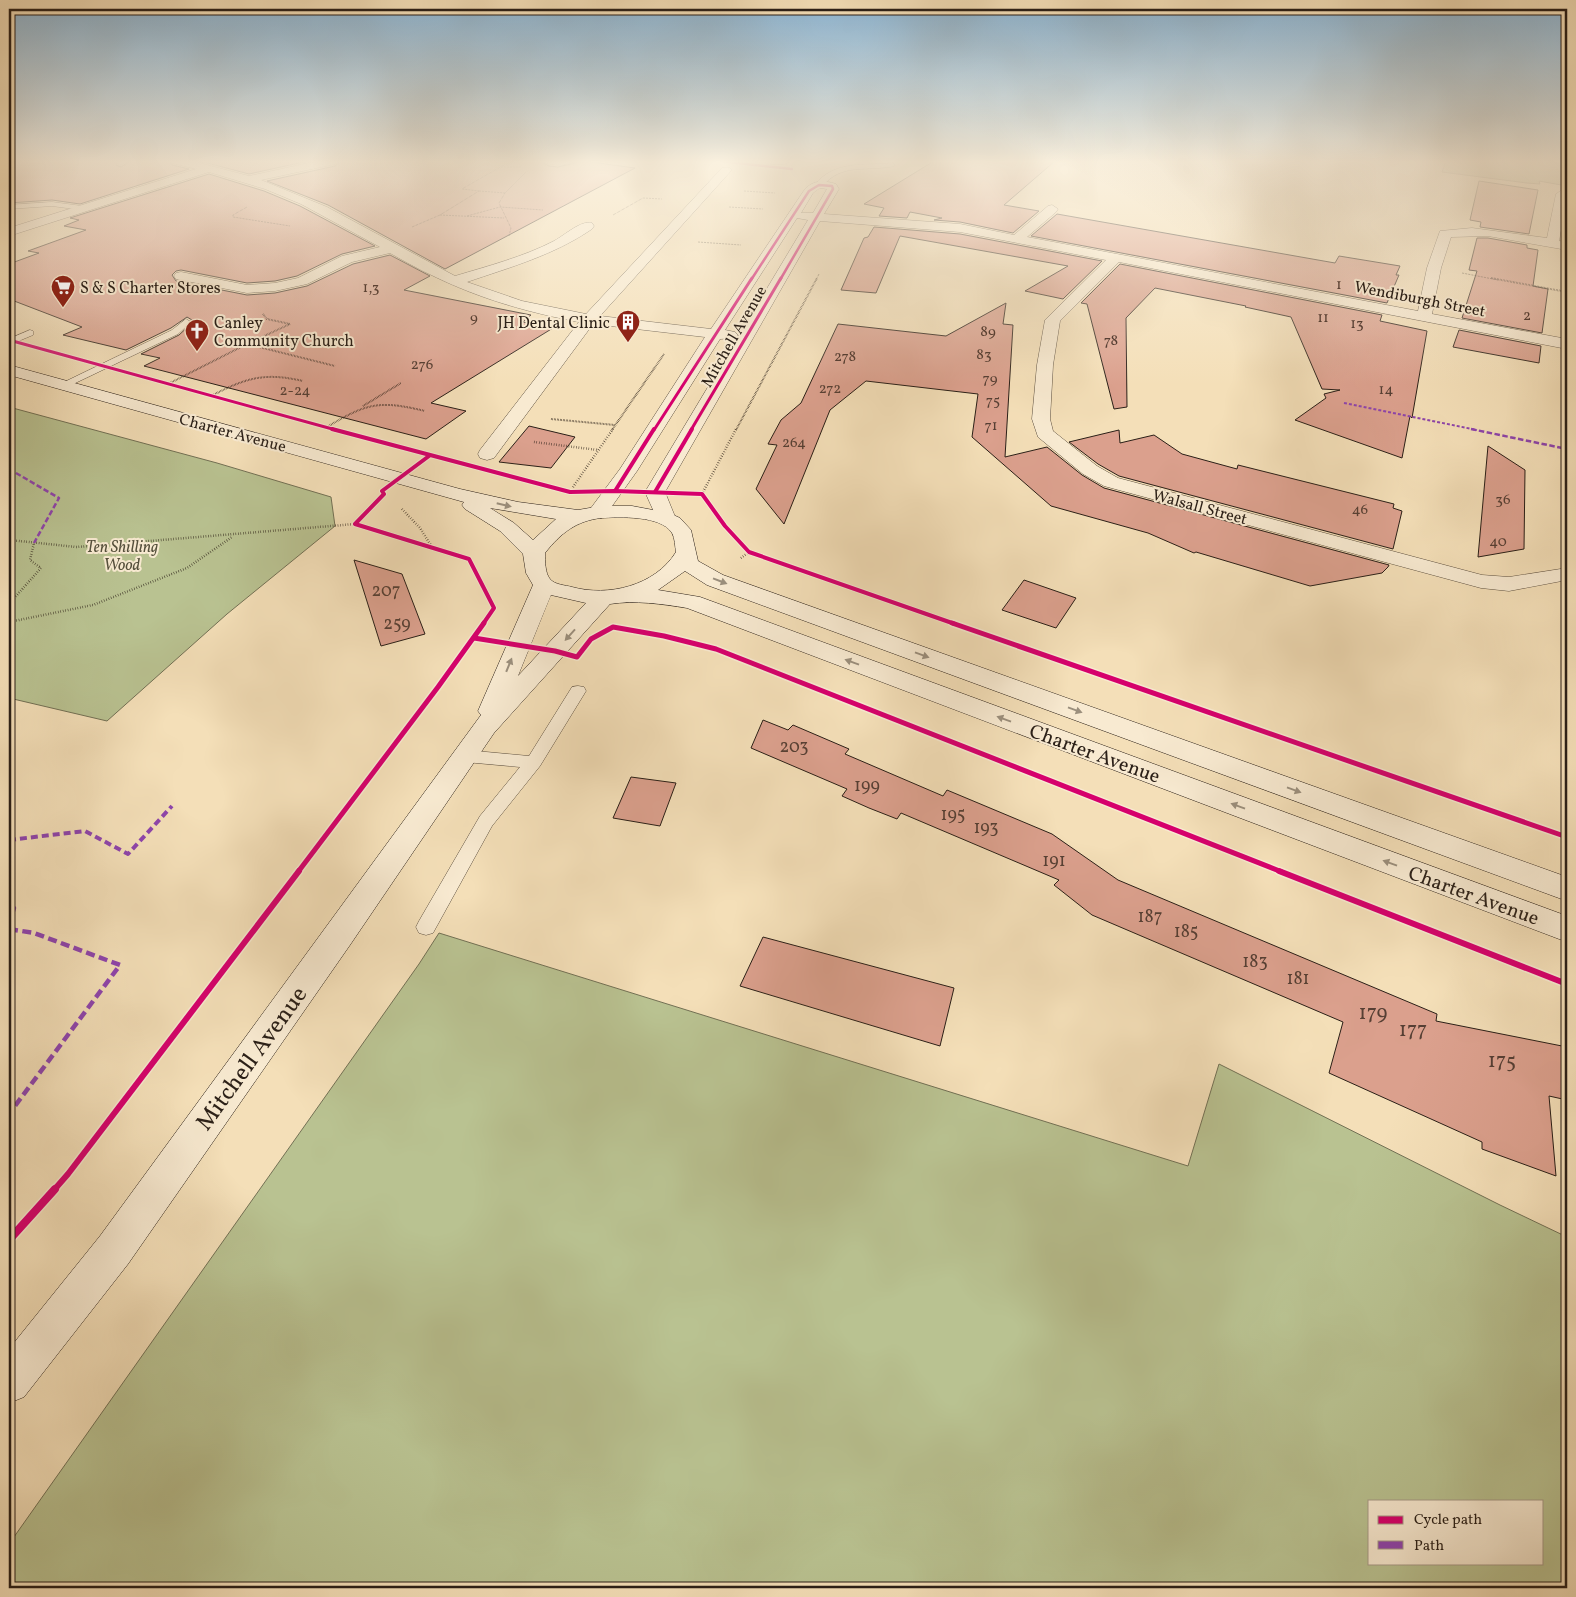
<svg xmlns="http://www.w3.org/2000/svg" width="1576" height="1597" viewBox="0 0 1576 1597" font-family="Vollkorn,serif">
<rect width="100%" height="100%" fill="#f4dfb8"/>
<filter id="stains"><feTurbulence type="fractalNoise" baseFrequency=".004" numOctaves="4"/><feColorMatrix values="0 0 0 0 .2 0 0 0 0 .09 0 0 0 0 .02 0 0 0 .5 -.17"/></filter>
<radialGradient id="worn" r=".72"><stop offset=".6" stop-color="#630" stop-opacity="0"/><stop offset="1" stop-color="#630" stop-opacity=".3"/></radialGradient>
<g fill="#b9c291" stroke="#727054" fill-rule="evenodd">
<path d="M1446 161H1567V186L1539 181 1540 184 1527 183 1442 172Z"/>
<path d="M9 407 217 463 331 497 335 526 227 614 107 721 9 698Z"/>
<path d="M439 933 1188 1166 1219 1064 1500 1205 1567 1237V1588H9V1544L419 964ZM1370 1501H1542V1563H1370Z"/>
</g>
<g fill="#dba08d" stroke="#2a1f17">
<path d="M9 161H116V165L121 167 130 161H169L172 165 189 169 80 204 52 200 9 203Z"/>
<path d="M200 161H308L249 174Z"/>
<path d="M342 161H540L549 166 558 167 584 161 635 168 445 269 328 205 267 181 335 166Z"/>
<path d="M934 161H1055L1004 205 1039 211 1013 233 960 222 934 220 942 218 910 212 907 218 879 216 884 208 864 204Z"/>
<path d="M209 174 264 191 300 206 375 246 342 254 297 276 275 281 247 283 181 270 176 271 172 275 176 281 247 295 275 293 307 286 353 264 390 255 430 276 404 290 531 315 523 322 553 328 431 403 466 411 426 439 144 366 160 358 141 354 179 335 192 323V320L187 317 171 328 126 350 63 335 82 327 9 299V264L39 253 28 251 86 230 64 226 79 220 70 218Z"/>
<path d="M1479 181 1538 190 1529 234 1480 227 1481 222 1470 220Z"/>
<path d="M1057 214 1335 263 1339 256 1400 266 1396 275H1399L1387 303 1031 236Z"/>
<path d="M874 227 960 234 1102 261 1063 299 1025 291 1068 266 900 236 876 293 841 290 864 238 868 237Z"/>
<path d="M1477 238H1488L1527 245V248L1538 250 1533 286 1548 289 1542 333 1462 318 1477 271 1469 270Z"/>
<path d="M1120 264 1382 315 1380 321 1427 331 1412 418 1410 416 1402 458 1295 420 1326 398 1324 394 1340 390 1322 389 1291 317 1245 307 1246 306 1155 288 1126 318 1127 407 1114 409 1087 304 1081 303Z"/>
<path d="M1006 303 1003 324 1013 325 1005 457 1047 447 1082 475 1104 488 1389 565 1388 567 1382 573 1310 586 1196 552 1194 553 1148 533 1051 506 972 437 978 394 866 381 830 410 784 524 756 489 777 445 768 444 781 420 801 403 838 324 946 336Z"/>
<path d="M1459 330 1541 346 1539 363 1453 347Z"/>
<path d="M529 426 575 437 551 468 499 462Z"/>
<path d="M1119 430 1120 443 1154 435 1182 454 1237 469 1238 465 1394 504 1393 508 1402 511 1393 549 1119 476 1098 464 1069 442Z"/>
<path d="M1488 446 1525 470 1524 549 1478 557Z"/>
<path d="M354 560 402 574 425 634 381 646Z"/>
<path d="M1024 580 1076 598 1056 628 1002 610Z"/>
<path d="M763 720 788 730 793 725 849 749 845 754 943 796 947 790 1052 834 1118 880 1437 1014 1436 1021 1567 1047V1100L1549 1096 1556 1176 1482 1149V1142L1329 1073 1343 1022 1092 915 1054 885 1059 880 901 813 897 819 869 808 842 796 847 789 751 748Z"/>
<path d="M631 777 676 783 660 826 613 818Z"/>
<path d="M763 937 954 988 940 1046 740 986Z"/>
</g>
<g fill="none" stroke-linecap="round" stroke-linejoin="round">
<defs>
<g id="lane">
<path d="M118 161H128L120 165 117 163Z"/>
<path d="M892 163 894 164V166C867 172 841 162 822 187L815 185C834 160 864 166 892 163Z"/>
<path d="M52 202 82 206 86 208 82 210 52 206 9 209V205Z"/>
<path d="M186 319 191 322 178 334 67 387 63 388 58 385 172 330Z"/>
<path d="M30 330 33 331V335L9 345V339Z"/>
<path d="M578 686 584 687 586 691 540 766 492 826 433 933 426 935 419 933 416 927 419 921 480 816 520 767 465 762 459 760 457 756 459 752 465 750 529 756 572 687Z"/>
</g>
<g id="street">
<path d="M171 161H192L249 176 318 161H340L335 164 261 180 327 207 455 276C488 266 523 257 554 241 565 235 581 220 592 223L594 226 592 229C554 255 511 267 467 282L522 301 586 314 722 168H730L732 170 730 172 600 316 711 329 805 189C814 180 824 180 836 184L839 189 824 214 960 224 1014 235 1048 206 1052 205 1058 209 1056 212 1027 237 1418 311 1427 268 1440 231 1472 228 1547 238 1556 194 1562 190 1566 192 1567 197 1559 241 1567 242V250L1488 236 1451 237 1441 268 1432 314 1567 339V349L1119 262 1060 321 1053 365 1050 419 1053 431 1097 466 1118 478 1482 575 1509 577 1567 568V580L1509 591 1481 588 1104 486 1083 474 1038 437 1032 419 1037 365 1045 320 1106 260 960 232 820 221 665 492 676 519 673 523 666 525 659 523 645 492 808 220 797 218 725 330 735 332 738 335 735 338 720 339 637 471 605 516 598 518 591 516 588 512 620 469 705 337 593 324 494 458 487 460 480 458 478 454 480 450 579 322C506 308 454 290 390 253L352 262 307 284 275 291 247 293 176 279 174 276 176 273 181 272 247 285 275 283 298 278 342 256 380 247 301 204 265 189 209 172 9 236V228L196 169 172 163ZM820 188 827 189 813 213H801L813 193Z"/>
<path d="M542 161H575C568 166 549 166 542 161Z"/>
<path d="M743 161H790L785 164H748Z"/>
</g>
<path id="secondary" d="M9 365 460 489 518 502 578 510 601 506H632L669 513 680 518 691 530 698 561 723 575 1567 877V901L707 585 685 571 658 590 700 597 1567 916V942L687 608C662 604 635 600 610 604L494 733 350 945 128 1264 24 1397 9 1403V1349L100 1236 481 715 478 711 533 585 526 573 523 554 500 531 465 509 462 505 464 502 9 375ZM490 508 556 519 533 540 514 523ZM601 518C619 517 661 515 672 533 675 538 675 547 676 552 655 586 608 597 572 587 565 585 555 585 550 579 545 573 545 561 545 553 561 533 576 521 601 518ZM551 595 586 603 518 676Z"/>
</defs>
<use href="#lane" stroke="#5c4f3f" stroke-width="1"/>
<use href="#street" stroke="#5c4f3f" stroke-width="1"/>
<use href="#secondary" stroke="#2a1f17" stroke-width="1"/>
<g stroke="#2a1f17" stroke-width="1" stroke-dasharray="0.5 1" stroke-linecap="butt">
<path d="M596 162 607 161"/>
<path d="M501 167H522"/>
<path d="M479 191 505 193"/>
<path d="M744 191 775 193"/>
<path d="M247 207 233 215V217L290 226"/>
<path d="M729 207 763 209"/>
<path d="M440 215 504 218"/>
<path d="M613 215 643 198 662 199"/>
<path d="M467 216 500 207 543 210"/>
<path d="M412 227 440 215 479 191 462 189 511 161"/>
<path d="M509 236 511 228 499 203 505 193 526 172"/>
<path d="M698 242 741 245"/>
<path d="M1462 273 1498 280"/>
<path d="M816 280 819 274"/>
</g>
<g stroke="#2a1f17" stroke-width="2" stroke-dasharray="0.5 1" stroke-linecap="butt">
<path d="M1491 278 1567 292"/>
<path d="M263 314 267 319 290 324 247 344 335 366"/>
<path d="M168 384 247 344"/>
<path d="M211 396C246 378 264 372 303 381"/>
<path d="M363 406 401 383"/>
<path d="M551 419 615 425"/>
<path d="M327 427C367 403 379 400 425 411"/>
<path d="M612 430 664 354"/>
<path d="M736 430 817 278"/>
</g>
<g stroke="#2a1f17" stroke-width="2.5" stroke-dasharray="0.5 2" stroke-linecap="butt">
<path d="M534 442 598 450"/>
<path d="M573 487 613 429"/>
<path d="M702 494 736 429"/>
<path d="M402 509 420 528 432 547"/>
<path d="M9 540 77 547 355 524"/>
<path d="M741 558 749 552"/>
<path d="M9 604 41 568 30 560 34 543"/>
<path d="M9 622 93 605 187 568 232 537"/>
</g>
<g stroke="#2a1f17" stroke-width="3" stroke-dasharray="1 2.5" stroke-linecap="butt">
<path d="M619 628 716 649 1282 872"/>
<path d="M474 638 486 639"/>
</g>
<path stroke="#2a1f17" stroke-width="4" stroke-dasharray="1 3" stroke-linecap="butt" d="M1279 871 1567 984"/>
<use href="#lane" fill="#f8ead1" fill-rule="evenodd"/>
<use href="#street" fill="#f8ead1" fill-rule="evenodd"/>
<use href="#secondary" fill="#f8ead1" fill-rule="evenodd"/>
<path stroke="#8e44ad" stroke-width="2" stroke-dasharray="3 2" stroke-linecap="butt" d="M1344 403 1477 430"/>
<g stroke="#8e44ad" stroke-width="2.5" stroke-dasharray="5.5 2.5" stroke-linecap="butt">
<path d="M1471 429 1567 449"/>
<path d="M9 469 59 498 34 543"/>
</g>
<path stroke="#8e44ad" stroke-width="4" stroke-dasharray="7 4" stroke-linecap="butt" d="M9 840 85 831 128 854 172 806"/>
<g stroke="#8e44ad" stroke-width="4.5" stroke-dasharray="9 4.5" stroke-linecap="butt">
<path d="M9 906 14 908 9 924"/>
<path d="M9 929 34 933 120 965 9 1114"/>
</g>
<defs>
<g id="cycleway-far5">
<path d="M720 161 792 169"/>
<path d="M751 280 809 191 819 185 832 186 833 189 780 280"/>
</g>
<g id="cycleway-far4">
<path d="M9 340 336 430"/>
<path d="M654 430 752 278"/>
<path d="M691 430 781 278"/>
</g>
<g id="cycleway-far3">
<path d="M332 429 570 492 615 491 702 494 725 526 749 552 955 624"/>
<path d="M429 456 382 491 384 494 355 524 469 559 494 608 483 624"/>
<path d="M615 491 654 429"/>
<path d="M655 492 692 429"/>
</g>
<g id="cycleway-far2">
<path d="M952 623 1567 837"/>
<path d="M474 638 555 651 577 657 591 639 613 627 664 636 716 649 1282 872"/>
<path d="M298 872 438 687 484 623"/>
</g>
<g id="cycleway-far1">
<path d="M1279 871 1567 984"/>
<path d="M54 1190 68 1174 299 871"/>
</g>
<path id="cycleway" d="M9 1240 55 1189"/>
</defs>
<use href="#cycleway-far5" stroke="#f8ead1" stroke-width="4"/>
<use href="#cycleway-far4" stroke="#f8ead1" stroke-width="5"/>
<use href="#cycleway-far3" stroke="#f8ead1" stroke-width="6"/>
<use href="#cycleway-far2" stroke="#f8ead1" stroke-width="8"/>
<use href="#cycleway-far1" stroke="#f8ead1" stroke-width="9"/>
<use href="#cycleway" stroke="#f8ead1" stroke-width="11"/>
<use href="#cycleway-far5" stroke="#d6006c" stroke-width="2.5"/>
<use href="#cycleway-far4" stroke="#d6006c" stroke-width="3"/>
<use href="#cycleway-far3" stroke="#d6006c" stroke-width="4"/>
<use href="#cycleway-far2" stroke="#d6006c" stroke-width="5"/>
<use href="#cycleway-far1" stroke="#d6006c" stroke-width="6"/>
<use href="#cycleway" stroke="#d6006c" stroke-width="8"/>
</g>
<defs><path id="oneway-solid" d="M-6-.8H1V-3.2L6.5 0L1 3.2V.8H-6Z" transform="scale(1.25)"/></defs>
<g fill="#9b8f7d">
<use href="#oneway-solid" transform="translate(504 505) rotate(13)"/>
<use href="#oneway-solid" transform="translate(720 581) rotate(21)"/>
<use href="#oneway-solid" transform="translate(570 635) rotate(132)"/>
<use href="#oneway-solid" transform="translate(922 655) rotate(20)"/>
<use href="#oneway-solid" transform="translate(852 662) rotate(-160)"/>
<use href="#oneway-solid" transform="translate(509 665) rotate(-68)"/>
<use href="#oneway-solid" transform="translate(1075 710) rotate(20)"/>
<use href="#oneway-solid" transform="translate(1004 719) rotate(-160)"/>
<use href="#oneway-solid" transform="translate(1294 790) rotate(20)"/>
<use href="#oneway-solid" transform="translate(1238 806) rotate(-160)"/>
<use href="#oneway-solid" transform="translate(1390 863) rotate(-160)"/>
</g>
<linearGradient id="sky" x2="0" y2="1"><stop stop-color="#8bb6d6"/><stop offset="0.42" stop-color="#faf1df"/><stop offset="1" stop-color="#faf1df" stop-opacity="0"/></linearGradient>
<rect width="1576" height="385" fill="url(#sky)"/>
<defs>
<symbol id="supermarket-pin" viewBox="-11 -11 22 30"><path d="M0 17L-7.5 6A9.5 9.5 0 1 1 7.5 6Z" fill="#8f2418" stroke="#f8ead1"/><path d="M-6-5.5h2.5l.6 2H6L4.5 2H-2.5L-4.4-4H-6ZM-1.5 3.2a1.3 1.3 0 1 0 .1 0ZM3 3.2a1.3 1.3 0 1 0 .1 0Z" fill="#fff"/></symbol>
<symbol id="building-pin" viewBox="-11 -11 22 30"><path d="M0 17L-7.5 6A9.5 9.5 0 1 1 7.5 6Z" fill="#8f2418" stroke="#f8ead1"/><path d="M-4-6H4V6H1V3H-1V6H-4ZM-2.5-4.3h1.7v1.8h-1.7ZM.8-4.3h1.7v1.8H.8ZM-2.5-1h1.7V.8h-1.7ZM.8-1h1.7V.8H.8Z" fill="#fff"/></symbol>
<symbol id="church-pin" viewBox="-11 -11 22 30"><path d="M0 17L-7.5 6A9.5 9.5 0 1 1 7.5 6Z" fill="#8f2418" stroke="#f8ead1"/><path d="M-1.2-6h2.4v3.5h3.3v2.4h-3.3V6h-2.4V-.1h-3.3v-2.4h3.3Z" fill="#fff"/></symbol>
</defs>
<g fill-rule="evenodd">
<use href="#supermarket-pin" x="49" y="273" width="28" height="38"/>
<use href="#building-pin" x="614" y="308" width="28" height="38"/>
<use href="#church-pin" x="183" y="317" width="28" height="38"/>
</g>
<g text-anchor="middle" stroke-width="4" stroke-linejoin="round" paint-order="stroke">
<g font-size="15" fill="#563f34">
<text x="1339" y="289">1</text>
<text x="371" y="292">1,3</text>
<text x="1527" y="320">2</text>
<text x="474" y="322">9</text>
<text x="1323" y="322">11</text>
<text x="1357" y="328">13</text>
<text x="988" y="336">89</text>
<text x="1111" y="345">78</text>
<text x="984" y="359">83</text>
<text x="845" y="361">278</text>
<text x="422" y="369">276</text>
<text x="990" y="383">79</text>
<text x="830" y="393">272</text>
<text x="1386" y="394">14</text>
<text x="295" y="395">2-24</text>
<text x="993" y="405">75</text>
<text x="991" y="430">71</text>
<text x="794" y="447">264</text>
<text x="1503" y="504">36</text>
<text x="1360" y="514">46</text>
<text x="1498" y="546">40</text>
</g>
<g font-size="16" fill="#2a1f17" stroke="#f8ead1" text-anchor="start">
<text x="80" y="293">S &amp; S Charter Stores</text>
<text x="214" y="328">Canley<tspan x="214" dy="18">Community Church</tspan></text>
<text x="610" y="328" text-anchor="end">JH Dental Clinic</text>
</g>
<g font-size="16" fill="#2a1f17" stroke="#f8ead1">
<text transform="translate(1420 298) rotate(11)" y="6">Wendiburgh Street</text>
<text transform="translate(733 336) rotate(-60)" y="6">Mitchell Avenue</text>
<text transform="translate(233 432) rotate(15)" y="6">Charter Avenue</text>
<text transform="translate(1200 506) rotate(15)" y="6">Walsall Street</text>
</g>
<g font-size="16" font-style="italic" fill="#55503c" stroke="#f8ead1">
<text x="122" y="552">Ten Shilling<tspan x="122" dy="18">Wood</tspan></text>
</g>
<g font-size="18" fill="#563f34">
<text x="386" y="596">207</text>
<text x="397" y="629">259</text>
<text x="794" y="752">203</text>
<text x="867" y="791">199</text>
<text x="953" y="820">195</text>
<text x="986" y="833">193</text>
<text x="1054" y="866">191</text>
<text x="1150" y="922">187</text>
<text x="1186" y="937">185</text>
<text x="1255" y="967">183</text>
<text x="1298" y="984">181</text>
</g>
<g font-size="20" fill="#2a1f17" stroke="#f8ead1">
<text transform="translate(1095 753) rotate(20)" y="7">Charter Avenue</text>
<text transform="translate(1474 895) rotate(20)" y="7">Charter Avenue</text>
</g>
<g font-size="21" fill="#563f34">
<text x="1373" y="1019">179</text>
<text x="1413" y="1036">177</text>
<text x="1502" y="1067">175</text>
</g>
<g font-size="24" fill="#2a1f17" stroke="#f8ead1">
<text transform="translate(251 1058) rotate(-54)" y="8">Mitchell Avenue</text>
</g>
</g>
<rect width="1576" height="1597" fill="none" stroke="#f4dfb8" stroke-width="30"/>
<rect x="10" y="10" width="1556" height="1577" fill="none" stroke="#2a1f17" stroke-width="2.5"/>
<rect x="15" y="15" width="1546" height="1567" fill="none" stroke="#2a1f17"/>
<rect x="1368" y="1500" width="175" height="65" fill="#f8ead1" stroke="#a69987"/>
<rect x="1378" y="1516" width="25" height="8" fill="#d6006c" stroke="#a69987"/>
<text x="1414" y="1524" font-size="15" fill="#2a1f17">Cycle path</text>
<rect x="1378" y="1541" width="25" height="8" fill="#8e44ad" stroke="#a69987"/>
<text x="1414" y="1550" font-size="15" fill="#2a1f17">Path</text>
<rect width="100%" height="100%" filter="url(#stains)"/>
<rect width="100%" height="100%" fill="url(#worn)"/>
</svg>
